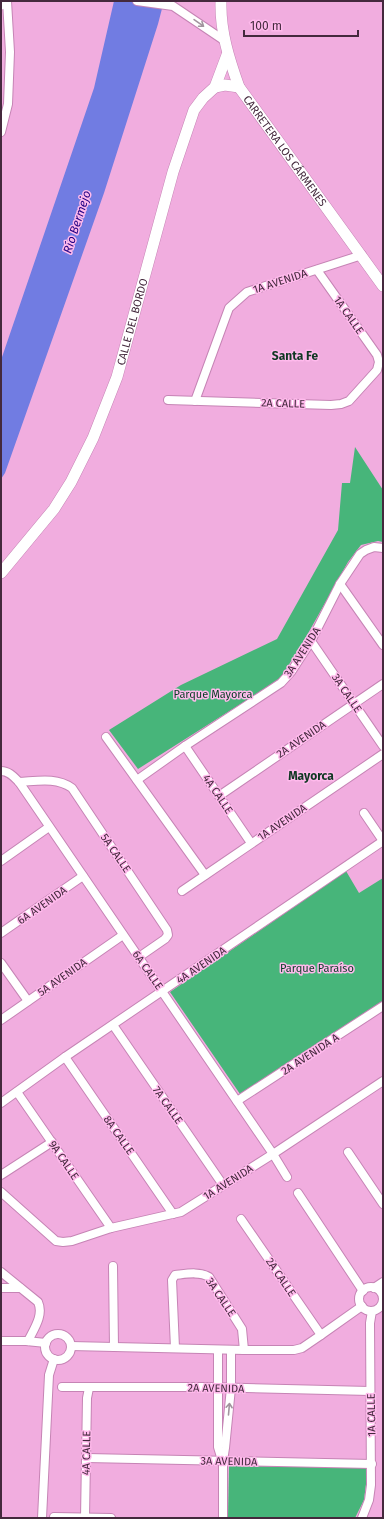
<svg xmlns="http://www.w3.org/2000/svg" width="384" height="1519" viewBox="0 0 384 1519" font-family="'Fira Sans',sans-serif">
<rect width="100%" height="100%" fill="#f1addf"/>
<g fill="#47b57a">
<path d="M355 447 383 490V542L378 541 361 545 348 562 306 637 280 679 138 769 109 730 181 685 277 639 338 530 342 483H350Z"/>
<path d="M346 871 359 893 383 878V1001L240 1094 170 992Z"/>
<path d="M229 1466 368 1468 364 1500 355 1518 228 1517Z"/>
</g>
<path fill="#717ce2" d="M114 1H164L158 24 104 193 5 473 1 479V360L94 88Z"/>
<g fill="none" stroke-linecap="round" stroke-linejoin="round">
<defs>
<g id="street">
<path d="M137 1 173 6 225 41"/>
<path d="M1 132 8 104 10 52 7 1"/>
<path d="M168 400 331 405 341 404 349 401 377 370 379 362 377 355 317 270"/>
<path d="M195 401 229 308 247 292 362 255"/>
<path d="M340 584 383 645"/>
<path d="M311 641 383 746"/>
<path d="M106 737 205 875"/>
<path d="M185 746 251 843"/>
<path d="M1 771C9 771 14 777 19 782 104 906 189 1030 273 1154L287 1177"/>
<path d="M137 780 185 746 281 683 291 672 311 641 340 584 360 554 366 550 374 547 383 548"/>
<path d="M19 782C38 781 56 777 72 788L167 930 168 935 165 939 139 957"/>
<path d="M219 796 383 684"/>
<path d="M364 813 383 841"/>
<path d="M1 861 49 827"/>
<path d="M182 891 383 754"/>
<path d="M1 933 83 876"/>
<path d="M1 963 28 1001"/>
<path d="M1 1020 123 935"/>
<path d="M113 1025 223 1185"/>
<path d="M65 1057 173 1214"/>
<path d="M17 1092 111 1228"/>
<path d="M237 1101 383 1006"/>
<path d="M1 1103 65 1057 383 841"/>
<path d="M348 1152 383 1204"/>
<path d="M1 1175 52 1142"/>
<path d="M1 1192 56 1241 63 1242 72 1241 111 1228 181 1212 273 1154 383 1081"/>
<path d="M298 1193 363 1291"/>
<path d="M241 1219 321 1335"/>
<path d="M113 1266 114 1347"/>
<path d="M1 1272 38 1302C44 1315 34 1329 28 1341"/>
<circle cx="371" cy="1299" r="12"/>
<path d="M1 1288H20"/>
<path d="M374 1288 383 1282"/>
<circle cx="58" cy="1347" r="13"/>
<path d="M1 1341H26L46 1343"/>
<path d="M71 1346 244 1350H294L302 1348 321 1335 362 1306"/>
<path d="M175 1348 172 1280 175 1275C185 1274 200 1271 209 1277L242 1329 244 1350"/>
<path d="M218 1350V1447L222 1460"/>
<path d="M62 1387H208L370 1391"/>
<path d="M87 1458 372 1464"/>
<path d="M54 1517 111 1518"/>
<path d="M42 1518 49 1375 54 1359"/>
<path d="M85 1518 87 1398 89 1388"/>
<path d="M223 1518V1461L225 1448 231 1388V1350"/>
<path d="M362 1518 369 1500 371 1485 370 1323 372 1311"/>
</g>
<g id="secondary">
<path id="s1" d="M221 1C220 31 229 59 239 87L383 286"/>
<path d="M1 4 4 1"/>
<path d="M215 87 225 85 239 87"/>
<path id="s2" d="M1 573 54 509 71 482 93 438 117 377 173 172 194 110 203 98 215 87 227 55"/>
</g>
</defs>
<use href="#street" stroke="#c684b5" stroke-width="10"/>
<use href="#secondary" stroke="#c684b5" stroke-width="12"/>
<use href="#street" stroke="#fff" stroke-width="8"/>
<use href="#secondary" stroke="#fff" stroke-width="11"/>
</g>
<defs><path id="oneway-shaft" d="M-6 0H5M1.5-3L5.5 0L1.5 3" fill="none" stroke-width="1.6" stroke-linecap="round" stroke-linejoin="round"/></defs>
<g stroke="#a2949e">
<use href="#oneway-shaft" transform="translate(199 23) rotate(35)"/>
<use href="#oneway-shaft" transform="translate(229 1409) rotate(-85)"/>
</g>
<g text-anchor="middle" stroke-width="3" stroke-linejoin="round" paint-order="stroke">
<g font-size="11" fill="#44293d" stroke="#ffbaec">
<text dy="4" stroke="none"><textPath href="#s1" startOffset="167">CARRETERA LOS CÁRMENES</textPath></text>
<text transform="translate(280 281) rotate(-18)" y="4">1A AVENIDA</text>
<text transform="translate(349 315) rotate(55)" y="4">1A CALLE</text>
<text dy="4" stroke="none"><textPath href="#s2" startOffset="287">CALLE DEL BORDO</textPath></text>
<text transform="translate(283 403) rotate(2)" y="4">2A CALLE</text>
<text transform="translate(302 652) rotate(-57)" y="4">3A AVENIDA</text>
<text transform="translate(347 693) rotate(56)" y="4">3A CALLE</text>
<text transform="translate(301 739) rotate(-34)" y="4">2A AVENIDA</text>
<text transform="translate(218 794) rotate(56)" y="4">4A CALLE</text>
<text transform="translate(282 822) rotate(-34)" y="4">1A AVENIDA</text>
<text transform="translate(116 853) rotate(56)" y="4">5A CALLE</text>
<text transform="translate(42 905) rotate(-35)" y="4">6A AVENIDA</text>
<text transform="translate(201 965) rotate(-34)" y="4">4A AVENIDA</text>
<text transform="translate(148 970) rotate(55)" y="4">6A CALLE</text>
<text transform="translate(62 977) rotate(-35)" y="4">5A AVENIDA</text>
<text transform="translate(310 1054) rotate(-33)" y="4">2A AVENIDA A</text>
<text transform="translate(168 1105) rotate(55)" y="4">7A CALLE</text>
<text transform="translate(119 1135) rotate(55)" y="4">8A CALLE</text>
<text transform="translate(64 1160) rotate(56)" y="4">9A CALLE</text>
<text transform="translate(228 1182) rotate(-32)" y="4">1A AVENIDA</text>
<text transform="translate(281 1277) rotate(56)" y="4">2A CALLE</text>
<text transform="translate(221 1297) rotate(56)" y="4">3A CALLE</text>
<text transform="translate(216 1388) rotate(1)" y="4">2A AVENIDA</text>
<text transform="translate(371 1415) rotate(-91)" y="4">1A CALLE</text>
<text transform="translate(86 1453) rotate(-89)" y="4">4A CALLE</text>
<text transform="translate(229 1461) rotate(1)" y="4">3A AVENIDA</text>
</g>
<g font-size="11" fill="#063e23" stroke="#ffbaec">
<text x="213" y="698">Parque Mayorca</text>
<text x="317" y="972">Parque Paraíso</text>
</g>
<g font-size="12" font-style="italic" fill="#210083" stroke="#ffbaec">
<text transform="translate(77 222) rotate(-72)" y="4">Río Bermejo</text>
</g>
<g font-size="12" font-weight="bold" fill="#0f3722" stroke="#ffbaec">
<text x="295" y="360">Santa Fe</text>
<text x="311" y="780">Mayorca</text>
</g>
</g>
<rect width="384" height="1519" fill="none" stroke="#44293d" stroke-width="4"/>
<path d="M244 30v6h114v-6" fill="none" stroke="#44293d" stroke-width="2"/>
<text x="250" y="30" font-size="12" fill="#44293d" stroke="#ffbaec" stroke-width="3" paint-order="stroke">100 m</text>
</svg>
